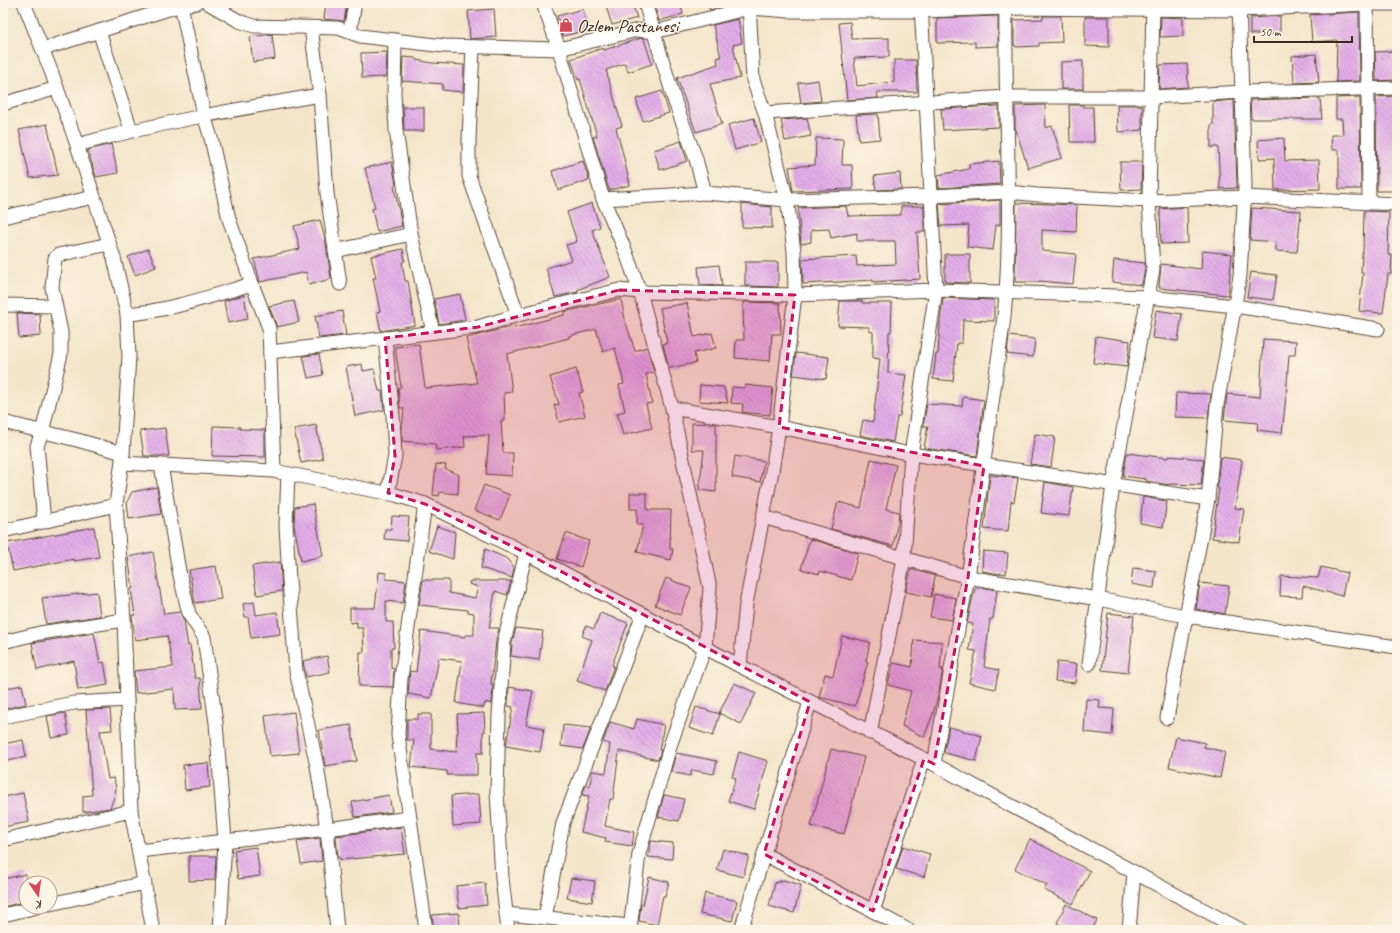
<svg xmlns="http://www.w3.org/2000/svg" width="1400" height="933" viewBox="0 0 1400 933" font-family="Caveat,sans-serif">
<defs>
<pattern id="building-back-hatch" width="6" height="6" patternUnits="userSpaceOnUse"><rect width="6" height="6" fill="#e3ade9"/><path d="M-1 5l2 2M0 0l6 6M5-1l2 2" fill="none" stroke="#b98dbc"/></pattern>
</defs>
<rect width="100%" height="100%" fill="#fcf5e5"/>
<filter id="ink" filterUnits="userSpaceOnUse"><feTurbulence type="fractalNoise" baseFrequency=".025" numOctaves="2"/><feDisplacementMap in="SourceGraphic" scale="8" xChannelSelector="R" yChannelSelector="G"/><feConvolveMatrix kernelMatrix="1 2 1 2 8 2 1 2 1" color-interpolation-filters="sRGB"/></filter>
<filter id="wash" filterUnits="userSpaceOnUse"><feTurbulence type="fractalNoise" baseFrequency=".012" numOctaves="4" result="noise"/><feDisplacementMap in="SourceGraphic" scale="16" xChannelSelector="R" yChannelSelector="G"/><feGaussianBlur stdDeviation="0.9" result="paint"/><feColorMatrix in="noise" values="0 0 0 0 0 0 0 0 0 0 0 0 0 0 0 0 0 1.4 0 .05"/><feComposite in="paint" operator="in"/></filter>
<g filter="url(#wash)">
<rect width="100%" height="100%" fill="#f4e5ca"/>
<g id="blocks">
<g fill="url(#building-back-hatch)">
<path d="M326 3H347L344 21 324 19Z"/>
<path d="M605 3H632L637 18 612 25Z"/>
<path d="M654 3H680L683 14 659 21Z"/>
<path d="M708 3H734L710 10Z"/>
<path d="M494 9 496 37 470 39 468 11Z"/>
<path d="M583 9 588 30 563 36 557 16Z"/>
<path d="M1359 12 1360 81 1336 82 1337 40 1312 42 1310 15Z"/>
<path d="M998 16V46L975 47V42L937 43V18Z"/>
<path d="M1043 16H1061L1062 42 1039 43V46L1016 47 1015 45H1014V20L1043 19Z"/>
<path d="M1280 16V34H1250V18Z"/>
<path d="M1085 17H1109V47L1085 46Z"/>
<path d="M1161 17 1183 18V36L1160 37Z"/>
<path d="M738 19 742 43 733 45 740 78 710 84 722 124 696 132 677 78 718 64 717 58 721 57 713 25Z"/>
<path d="M850 22 852 39 889 38V57L854 58 857 86 894 82V60H916L917 92H877L878 98 847 100 839 23Z"/>
<path d="M272 34 275 59 253 62 250 37Z"/>
<path d="M641 38 644 39 652 64 628 72 625 63 606 70 622 126 616 128 623 154 630 185 609 190 593 137 597 136 588 106 580 79 578 80 571 59 603 48 604 50Z"/>
<path d="M1397 51V80L1376 81 1375 52Z"/>
<path d="M387 52 386 77 362 78 361 53Z"/>
<path d="M1316 54 1319 82 1294 83 1292 56Z"/>
<path d="M403 57 415 58 417 60 432 63 464 65 463 92 442 90 443 84 402 81Z"/>
<path d="M1083 61V89H1061V62Z"/>
<path d="M1187 64 1188 87 1159 89 1160 65Z"/>
<path d="M818 80 821 101 801 103 798 83Z"/>
<path d="M662 91 669 113 643 121 636 99Z"/>
<path d="M1397 96V191H1377L1376 97Z"/>
<path d="M1360 97 1361 189H1339V150H1332L1331 135H1343L1342 119H1336V98Z"/>
<path d="M1320 98 1322 119H1251L1250 100Z"/>
<path d="M1234 100 1237 188 1220 189 1218 147H1211V125H1213V102Z"/>
<path d="M1045 105 1046 128 1052 126 1062 158 1028 168 1015 127V106Z"/>
<path d="M1069 105H1083V107H1093L1094 142H1070Z"/>
<path d="M1117 105H1142V130L1118 132Z"/>
<path d="M997 106H999V127L943 130 941 109Z"/>
<path d="M403 107H424V131H404Z"/>
<path d="M878 114 880 139 859 141 856 115Z"/>
<path d="M754 118 761 142 735 150 728 125Z"/>
<path d="M807 118 811 136 785 141 781 120Z"/>
<path d="M47 124 58 175 30 178 19 130Z"/>
<path d="M816 138 843 139 842 165H852L853 189 793 191 789 167 815 165Z"/>
<path d="M1284 138 1285 161 1319 160 1320 189 1275 190 1274 158 1259 159 1258 140Z"/>
<path d="M681 141 687 161 660 170 654 150Z"/>
<path d="M111 144 118 173 96 177 88 150Z"/>
<path d="M583 161 589 180 558 190 552 171Z"/>
<path d="M999 161 1000 184 939 188 938 175 969 169V164Z"/>
<path d="M392 162 396 185 394 186 402 226 377 232 372 209 375 208 365 168Z"/>
<path d="M1120 162H1142L1141 189 1121 190Z"/>
<path d="M900 173 901 189 876 190 874 176Z"/>
<path d="M1000 200V225H996L993 250 967 247 969 225 941 226 939 204Z"/>
<path d="M592 203 600 227 592 230 610 277 577 290 578 292 555 297 546 268 572 260 566 245 577 242 567 212Z"/>
<path d="M1016 203 1077 205 1076 232 1042 230V251L1076 254 1073 284 1039 281V282H1015Z"/>
<path d="M742 204 772 207V228L742 227Z"/>
<path d="M846 206 848 216 901 215V206H924V232H917L920 279 873 282V280L803 284 802 259 856 256 857 266 896 264 895 241H857V233L831 238 829 229 811 230V242L801 244 798 208Z"/>
<path d="M1187 207 1188 243 1161 244 1160 209Z"/>
<path d="M1252 208 1301 211 1297 252 1276 251V242L1250 240Z"/>
<path d="M1364 211 1389 212 1388 255H1392L1391 274H1388L1383 313 1359 311 1363 273H1361L1362 253H1363Z"/>
<path d="M320 220 326 243 331 279 309 285 306 272 260 282 254 259 300 249 294 226Z"/>
<path d="M148 249 156 267 135 275 128 257Z"/>
<path d="M403 249 405 261 402 262 405 281H408L415 325 381 331 377 312 380 311 373 278H376L371 256Z"/>
<path d="M1202 251 1232 254 1228 295 1159 288 1161 264 1201 269Z"/>
<path d="M945 254H970V283L945 282Z"/>
<path d="M1114 260 1145 263V268L1142 285 1112 282Z"/>
<path d="M745 262H778V287L745 286Z"/>
<path d="M719 265 722 286 700 285 698 267Z"/>
<path d="M1251 272 1277 275 1273 300 1247 297Z"/>
<path d="M460 294 465 320 439 324 434 299Z"/>
<path d="M244 295 248 319 228 323 224 301Z"/>
<path d="M943 298 994 300V321L963 320 962 343H957L953 381 933 379 936 354H938L940 322Z"/>
<path d="M621 299 625 320 635 351 647 347 654 372 646 374 652 403 646 404 652 428 623 435 617 413 625 411 619 385 624 384 615 348 603 352 596 329 569 336V338L507 354 512 392 504 393 505 421H501L503 453H513L512 476 486 474 489 435 464 436 465 447 436 450 435 444 402 441V430L404 408H400L398 388 401 387 395 347 419 344 425 388 477 383 466 338 514 326 515 328 564 315V312Z"/>
<path d="M294 301 299 322 277 327 269 306Z"/>
<path d="M840 301H862V303H892L891 332H889L888 373 906 375 900 417H897L893 442 860 435 863 420 873 422 880 359 873 358V332L869 331V327L838 326Z"/>
<path d="M745 302 780 303 781 334H772L770 361 735 358 736 340H744L743 303H745Z"/>
<path d="M687 303 694 337 712 333 716 348 694 353 696 363 669 368 663 344 667 343 660 308Z"/>
<path d="M1156 310 1182 314 1178 341 1152 338Z"/>
<path d="M342 311 346 335 319 338 315 316Z"/>
<path d="M17 313 40 314 41 336 19 338Z"/>
<path d="M1009 336 1035 339 1033 357 1007 354Z"/>
<path d="M1096 336 1130 341 1127 367 1093 363Z"/>
<path d="M1263 339 1296 341 1295 355H1289L1286 396 1282 433 1257 430 1258 423 1224 420 1227 394 1260 397Z"/>
<path d="M796 353 829 357 826 379 793 375Z"/>
<path d="M319 354 323 375 308 378 303 356Z"/>
<path d="M362 364 363 371 374 369 379 391H382L384 410 355 416 346 367Z"/>
<path d="M576 369 583 392 579 393 585 416 559 422 554 405 559 404 550 377Z"/>
<path d="M700 385 724 387 728 403 699 401Z"/>
<path d="M745 385 773 388 770 415 742 412 743 404 731 403 732 387 745 388Z"/>
<path d="M1176 393 1211 394 1208 418 1175 417Z"/>
<path d="M963 397 984 400 977 456 924 448 928 426H923L927 404 962 406Z"/>
<path d="M692 423 716 424V492L699 490 704 450H692Z"/>
<path d="M316 425 323 459 301 463 294 429Z"/>
<path d="M213 426 240 427V429L265 430V457L212 456Z"/>
<path d="M165 428 169 456H144L140 431Z"/>
<path d="M1035 434 1055 437 1051 467 1030 464Z"/>
<path d="M1127 453 1168 458V456L1204 459 1201 485 1169 484V485L1146 481V479L1123 476Z"/>
<path d="M735 456 764 461 760 482 732 477Z"/>
<path d="M1220 457 1242 460 1235 508 1244 509 1239 542 1212 538 1219 488 1217 487Z"/>
<path d="M871 459 896 465 886 509 899 512 898 522 893 546 831 529 838 502 861 508Z"/>
<path d="M436 464 446 465 445 469 459 475 458 494 440 492 439 496 433 495Z"/>
<path d="M990 475 1018 478 1014 502 1011 501 1008 531 984 529Z"/>
<path d="M1045 482 1073 487 1069 516 1041 513Z"/>
<path d="M484 485 510 495 500 520 474 510Z"/>
<path d="M157 487 161 514 129 519 127 502 132 492Z"/>
<path d="M630 493H647V510H671L670 549H673L671 560 637 552 643 525H637V509H630Z"/>
<path d="M1143 497 1167 501 1163 527 1140 523Z"/>
<path d="M313 504 323 556 301 561 294 525 295 507Z"/>
<path d="M392 516 409 517 407 541 384 539 385 529H391Z"/>
<path d="M437 526 455 532 453 559 429 551Z"/>
<path d="M94 527 99 557 74 561V559L13 571 7 543Z"/>
<path d="M566 533 589 541 581 567 557 559Z"/>
<path d="M810 539 858 553 851 580 820 571 819 574 801 569Z"/>
<path d="M485 549 508 559 514 567 512 578 481 568Z"/>
<path d="M983 551 1008 553 1006 574 1000 573V574L982 571Z"/>
<path d="M153 552 164 614 180 612 184 621 188 646 190 645 195 678H200L202 709 175 710 174 689 136 693 134 671 173 667 167 636 135 640 132 615H135L131 589 133 588 128 557Z"/>
<path d="M280 562 282 591 257 595 252 566Z"/>
<path d="M216 566 221 599 195 603 189 570Z"/>
<path d="M1321 567 1347 573 1342 596 1303 586 1302 597 1280 596 1281 576 1318 578Z"/>
<path d="M1133 568 1156 571 1154 588 1131 584Z"/>
<path d="M911 569 935 576 931 597 906 592Z"/>
<path d="M379 572 386 573V579L406 581 403 603 386 601V622H393L394 648H391V668L394 669 393 687 359 686 360 652H364L363 628H357V622L350 623V608H375Z"/>
<path d="M666 578 691 588 680 615 655 605Z"/>
<path d="M423 580H449V593L475 598 478 587 469 584 470 581H511L507 595 495 591 489 628H499L496 641 491 684H493L492 704 486 702V704H484V708L456 703 462 661 439 658 431 698 408 694 410 671 416 672 421 631 465 637V635H474V613L468 612V610L419 605Z"/>
<path d="M1200 583 1229 586 1225 614 1196 609Z"/>
<path d="M981 587 997 590 993 619H990L984 667 999 670 995 689 969 683 976 651 969 650 973 624 967 623 975 588H980Z"/>
<path d="M97 592 100 616 46 624 42 598Z"/>
<path d="M934 594 956 598 952 620 930 617Z"/>
<path d="M254 602 256 615 277 612 280 634 251 638 248 617H245L243 604Z"/>
<path d="M600 613 628 623 612 665 614 666 605 691 577 681 592 640 582 636 586 626 594 629Z"/>
<path d="M1108 613 1134 616 1128 673 1102 670Z"/>
<path d="M516 628 543 631 539 660 511 656 512 643Z"/>
<path d="M94 633 100 663 104 662 108 685 78 690 74 661 37 670 32 643Z"/>
<path d="M842 636 870 642 866 661 868 662 855 706 819 697 825 674 833 676Z"/>
<path d="M914 640 942 642 940 669H943L939 692 933 714 924 737 902 726 911 691 888 685 893 663 912 667Z"/>
<path d="M327 656 330 672 306 677 303 661Z"/>
<path d="M1057 662 1077 664 1075 683 1055 681Z"/>
<path d="M734 683 756 693 741 724 719 713Z"/>
<path d="M22 685 26 704 3 709V689Z"/>
<path d="M509 687 533 691 526 725 544 728 540 752 506 746 513 707 508 706Z"/>
<path d="M1086 699 1100 700 1099 708 1114 709 1112 735 1084 732Z"/>
<path d="M696 707 720 714 713 736 689 728Z"/>
<path d="M110 709 112 730 100 731 108 779 114 778 116 789 114 797 110 808 83 812V796L92 795 86 710Z"/>
<path d="M294 712 299 753 270 756 265 716Z"/>
<path d="M65 713 69 735 51 738 47 716Z"/>
<path d="M484 713 485 732H483V753H477V775H447V771L411 767 414 740H407V719H418V714H431V749L456 752 457 733H458L457 714Z"/>
<path d="M637 719 664 725 659 750H661L658 760 619 751 613 799H610L605 826 634 832 632 846 605 842 606 838 581 832 589 796 582 795 586 785 590 786 592 771 606 773 610 744 603 742 610 722 634 729Z"/>
<path d="M351 725 357 761 325 766 319 730Z"/>
<path d="M563 725 591 728 583 749 561 746Z"/>
<path d="M949 727 982 736 976 761 945 753 944 751Z"/>
<path d="M1176 737 1205 743 1204 747 1225 752 1220 778 1169 767Z"/>
<path d="M23 740 26 757 3 762V744Z"/>
<path d="M831 749 864 757 844 834 811 826Z"/>
<path d="M739 752 768 761 754 809 728 801 736 778 732 777Z"/>
<path d="M676 753 717 761 714 774 692 770 690 776 671 772Z"/>
<path d="M208 763 210 787 185 790 183 765Z"/>
<path d="M23 793 29 822 3 827V797Z"/>
<path d="M479 794 481 824 453 826 451 796Z"/>
<path d="M389 795 392 812 355 817 352 802Z"/>
<path d="M664 795 684 799 679 821 658 817Z"/>
<path d="M401 827 405 854 340 860V858H338L336 836Z"/>
<path d="M320 838 322 861 301 864 297 841Z"/>
<path d="M1030 839 1090 871 1073 904 1044 890 1047 885 1015 869Z"/>
<path d="M651 841 673 843 672 859 648 857Z"/>
<path d="M903 846 930 854 924 877 896 869Z"/>
<path d="M256 847 260 876 238 879 234 850Z"/>
<path d="M723 849 749 856 743 877 717 870Z"/>
<path d="M189 856H216L215 880 189 881Z"/>
<path d="M26 874V901L3 907V879Z"/>
<path d="M649 877 669 882 665 896H663L657 925 639 921 641 904 643 905Z"/>
<path d="M571 878 595 881 592 902 567 898Z"/>
<path d="M783 880 801 885 794 913 769 906 775 883Z"/>
<path d="M485 883 487 905 459 908 456 886Z"/>
<path d="M705 893 737 901 732 921 700 914Z"/>
<path d="M1066 904 1097 920 1092 930H1071L1057 923Z"/>
<path d="M459 913 460 930H434L432 915Z"/>
</g>
</g>
</g>
<g filter="url(#ink)">
<use href="#blocks" fill-opacity="0" stroke="#574638" stroke-width="1"/>
<g fill="none" stroke-linecap="round" stroke-linejoin="round">
<defs>
<g id="minor">
<path d="M24 3 51 71 77 145 114 258 127 314 129 356 123 453 116 505 124 620 131 811 153 930"/>
<path d="M208 3 239 21 254 26 338 28 360 36 444 46 559 49 638 30 654 32 749 8 789 11H921L1006 8 1239 10 1367 4H1397"/>
<path d="M543 3 559 49 603 199 625 250 640 292 672 408 710 588 705 647 671 743 639 854 630 930"/>
<path d="M645 3 675 102 696 159 705 193"/>
<path d="M1367 3 1369 203"/>
<path d="M181 5 204 115 211 138 229 219 252 284 269 328 274 471"/>
<path d="M311 28 320 95 327 193 340 284"/>
<path d="M99 31 131 130"/>
<path d="M350 32 355 3"/>
<path d="M395 40 394 93 396 130 411 234 433 332"/>
<path d="M473 47 469 140V176L518 315"/>
<path d="M43 49 181 5 196 3"/>
<path d="M3 104 57 88"/>
<path d="M765 113 1006 97H1151L1243 92 1397 88"/>
<path d="M77 145C157 123 238 109 320 95"/>
<path d="M603 199 705 193 787 200 931 196 1009 192 1038 195 1149 201 1245 197 1397 204"/>
<path d="M3 217 94 197"/>
<path d="M335 251 411 234"/>
<path d="M3 305 55 306"/>
<path d="M127 314C169 311 211 296 252 284"/>
<path d="M385 338 393 416 395 456 388 493"/>
<path d="M270 352 478 327 518 315 619 290 640 292 795 295 936 290 1148 297 1235 306 1378 329"/>
<path d="M672 408 779 427 911 454 1208 499"/>
<path d="M3 422 77 440 123 453"/>
<path d="M122 463 274 471 396 495 425 504 526 553 740 666 934 764 1241 930"/>
<path d="M161 465 179 571 189 614 204 637 216 723 225 841 220 930"/>
<path d="M288 474 286 525 289 580 296 671 317 766 327 829 337 930"/>
<path d="M425 504 401 678 398 735 426 930"/>
<path d="M763 517 968 577 1098 599 1186 616 1397 647"/>
<path d="M44 522 37 446 42 432 61 354V332L52 288 55 258 58 255 109 244"/>
<path d="M3 531 116 505"/>
<path d="M3 642 40 633 124 620"/>
<path d="M1089 664 1113 485 1153 269 1149 201 1153 3"/>
<path d="M740 666 746 604 772 471 779 427 795 295 794 251 787 200 765 113 753 80 749 3"/>
<path d="M3 717 74 703 127 700"/>
<path d="M1167 718 1208 499 1217 405 1240 276 1245 185 1239 3"/>
<path d="M870 733 904 559 911 454 936 290 921 3"/>
<path d="M934 764 959 624 968 577 1004 317C1014 213 1004 108 1006 3"/>
<path d="M3 840 131 811"/>
<path d="M139 851 327 829 409 818"/>
<path d="M764 854 873 911 908 930"/>
<path d="M50 904 145 883"/>
<path d="M873 911 924 759"/>
<path d="M506 914 630 926"/>
<path d="M3 915 37 907"/>
<path d="M545 918 563 823 643 614"/>
<path d="M508 930 502 878 497 792 499 716 504 642 526 553"/>
<path d="M741 930 810 702"/>
<path d="M1129 930 1134 872"/>
</g>
</defs>
<use href="#minor" stroke="#574638" stroke-width="15"/>
<use href="#minor" stroke="#fff" stroke-width="13"/>
</g>
</g>
<path fill="#c2185b" fill-opacity="0.2" stroke="#c2185b" stroke-width="3" stroke-dasharray="8 5" stroke-linejoin="round" d="M619 290 795 295 779 427 984 466 968 577 934 764 924 759 873 911 764 854 810 702 526 553 425 504 388 493 395 456 385 338 478 327Z"/>
<defs>
<symbol id="shop-bare" viewBox="-9 -9 18 18"><path d="M-5-2.5h2.3a2.7 3.5 0 0 1 5.4 0H5L5.5 6h-11ZM-1.5-2.5h3a1.5 2.3 0 0 0-3 0Z" fill="#d1495b" stroke="#fcf5e5" stroke-width="2.5" paint-order="stroke"/></symbol>
</defs>
<g fill-rule="evenodd">
<use href="#shop-bare" x="556" y="15" width="20" height="20"/>
</g>
<g text-anchor="middle" stroke-width="3" stroke-linejoin="round" paint-order="stroke">
<g font-size="19" fill="#3b2a1e" stroke="#fcf5e5" text-anchor="start">
<text x="577" y="32">Ozlem Pastanesi</text>
</g>
</g>
<rect width="1400" height="933" fill="none" stroke="#fcf5e5" stroke-width="16"/>
<g transform="translate(38 895) rotate(167)"><circle r="19" fill="#fcf5e5" stroke="#afa495"/>
<path d="M0-3L7 15L0 10L-7 15Z" fill="#d1495b"/>
<text y="-6" font-size="11" font-weight="bold" text-anchor="middle" fill="#3b2a1e">K</text>
</g>
<path d="M1254 36v6h98v-6" fill="none" stroke="#3b2a1e" stroke-width="2"/>
<text x="1260" y="36" font-size="12" fill="#3b2a1e" stroke="#fcf5e5" stroke-width="3" paint-order="stroke">50 m</text>
</svg>
